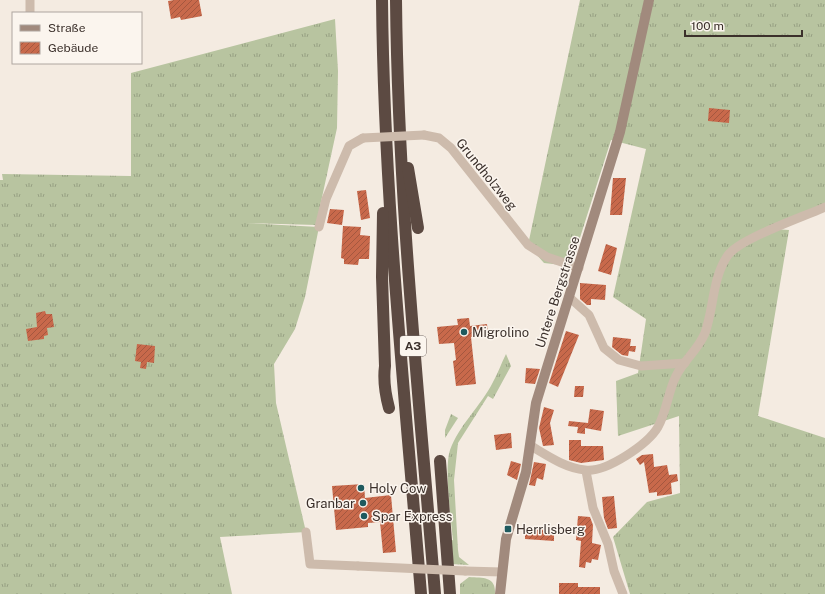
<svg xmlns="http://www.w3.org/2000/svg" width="825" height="594" viewBox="0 0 825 594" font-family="'Public Sans',sans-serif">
<defs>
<pattern id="grass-tufts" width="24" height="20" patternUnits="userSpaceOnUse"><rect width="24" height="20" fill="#b8c4a0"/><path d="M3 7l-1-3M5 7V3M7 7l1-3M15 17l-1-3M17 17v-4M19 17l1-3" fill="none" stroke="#97a083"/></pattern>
<pattern id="building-hatch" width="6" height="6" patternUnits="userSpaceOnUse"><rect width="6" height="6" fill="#c8694b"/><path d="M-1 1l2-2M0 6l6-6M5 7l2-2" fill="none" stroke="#a4573f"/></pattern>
</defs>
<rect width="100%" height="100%" fill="#f4ebe1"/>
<g fill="url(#grass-tufts)">
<path d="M580 0H825V206L774 229 789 230 758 416 825 438V594H630L613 537 647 502 680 493 679 416 618 436 616 381 638 373 646 319 613 297 646 149 611 140 571 266 544 263 528 245Z"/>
<path d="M335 19 338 71 337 128 316 225 246 223 319 227 305 297 295 329 274 364 276 403 306 532 220 537 232 594H0V180H3L2 174 131 176V73Z"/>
<path d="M506 354 511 366 493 399 488 396 458 443 454 480 458 550 459 557 469 565 451 564 449 541 453 540C451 519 444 469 450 450 459 425 481 406 493 382 498 373 501 364 506 354Z"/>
<path d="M451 414 458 418 445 438V430Z"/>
<path d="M469 577C483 578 496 576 495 594H460V584Z"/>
</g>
<g fill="url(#building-hatch)">
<path d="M174 0H199L202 16 181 20 180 17 171 19 168 1Z"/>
<path d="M709 108 730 110 729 123 708 121Z"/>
<path d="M613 178H626L622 215H610Z"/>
<path d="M366 190 370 218 361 220 357 191Z"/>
<path d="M330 209 344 210 342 225 327 223Z"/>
<path d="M343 226 361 227 360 235 370 236 369 259H359L358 265 344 264V259L341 258Z"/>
<path d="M606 244 617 248 611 275 598 271Z"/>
<path d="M580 283 606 285 605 300 591 299V305H587L580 299Z"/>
<path d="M45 311 46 314H52L54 327 47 328 48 335 44 336V339L28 341 26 329 37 327 36 313Z"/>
<path d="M469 318 470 326 487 324 488 335 471 337 476 384 456 386 453 361 456 360 454 343 439 344 437 327 458 325 457 319Z"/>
<path d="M566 331 579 335 558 387 549 383Z"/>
<path d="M613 337 631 339 630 346H636L635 352 629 351 628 356 622 355 612 347Z"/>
<path d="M137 344 155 346 154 363 147 362 146 369 140 368 141 362 135 361Z"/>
<path d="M526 368 540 369 535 384 525 383Z"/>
<path d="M575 386H584L583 397H574Z"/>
<path d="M544 407 554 410 550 423 554 445 543 446 539 428Z"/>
<path d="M590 409 604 411 601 431 585 428V434L577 433 578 427 568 426 569 421 588 423Z"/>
<path d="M511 433 512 448 496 450 494 435Z"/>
<path d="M569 440H581V446H603L604 460 581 463 569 460Z"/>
<path d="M653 454 654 467 667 465 669 475 677 474 678 481 671 483 672 494 657 496V492L649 493 644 462 640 465 636 459 642 455Z"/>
<path d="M511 461 521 464 517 480 507 475Z"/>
<path d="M534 462 546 464 543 480 537 478 535 486 529 485Z"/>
<path d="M364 484 365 498 391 495 396 552 383 553 380 522 368 523V527L336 530 332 486Z"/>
<path d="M614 496 617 528 608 529 604 518 602 497Z"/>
<path d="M578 516 590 517 593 525 592 543 601 545 598 560 592 559 591 563 586 562 585 568 579 567 581 541 576 540Z"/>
<path d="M537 526 554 528V541L525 539V529L537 530Z"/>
<path d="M559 583H578V587H600V594H559Z"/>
</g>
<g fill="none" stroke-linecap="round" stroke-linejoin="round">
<g stroke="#cdbbac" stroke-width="9">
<path d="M30 0V12"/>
<path d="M424 135 439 138 451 148 528 245 547 257 579 268"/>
<path d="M319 227 326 199 349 146 363 138"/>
<path d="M569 297 589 315 604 348 619 360 641 366 685 363"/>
<path d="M531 446C548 456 565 468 585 470 606 473 648 444 658 427 667 410 668 392 676 376 684 360 698 350 705 333 714 308 712 278 728 255 741 238 803 217 825 207"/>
<path d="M586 471 593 508 608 544 614 571 623 594"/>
<path d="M306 532 310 564 358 566"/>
<path d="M465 571 502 572"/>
</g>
<path stroke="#a18a7d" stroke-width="10" d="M500 594 506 539 526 472 536 403 620 132 649 0"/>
<g stroke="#5c4a42" stroke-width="12">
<path d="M382 0C384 199 405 396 421 594"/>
<path d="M396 0C398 199 419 396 435 594"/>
<path d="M408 168 418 228"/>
<path d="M383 213 382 277 385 366C383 381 385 393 389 408"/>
<path d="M440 461 450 594"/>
</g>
<g stroke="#cdbbac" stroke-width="9">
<path d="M363 138 424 135"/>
<path d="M358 566 465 571"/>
</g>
</g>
<g fill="#1f5a5e" stroke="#fbf5ee" stroke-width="1.5">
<circle cx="464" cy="332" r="4"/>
<circle cx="361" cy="488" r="4"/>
<circle cx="363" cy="503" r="4"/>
<circle cx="364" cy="516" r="4"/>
<rect x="504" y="525" width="8" height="8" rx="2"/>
</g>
<g text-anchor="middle" stroke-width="3" stroke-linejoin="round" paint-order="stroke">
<rect fill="#fbf5ee" stroke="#756b66" stroke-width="1" x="400" y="336" width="26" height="20" rx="3"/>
<g font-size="12" font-weight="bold" fill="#3b302b">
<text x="413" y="350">A3</text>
</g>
<g font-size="13" fill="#3b302b" stroke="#fbf5ee">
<text transform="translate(487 174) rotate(51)" y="5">Grundholzweg</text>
<text transform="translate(557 292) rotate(-72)" y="5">Untere Bergstrasse</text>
</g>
<g font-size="13" fill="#3b302b" stroke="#fbf5ee" text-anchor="start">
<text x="472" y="337">Migrolino</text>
<text x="369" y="493">Holy Cow</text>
<text x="355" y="508" text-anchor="end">Granbar</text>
<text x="372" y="521">Spar Express</text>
<text x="516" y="534">Herrlisberg</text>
</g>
</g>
<rect x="12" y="12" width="130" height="52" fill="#fbf5ee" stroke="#aea6a0"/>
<rect x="20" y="25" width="20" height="6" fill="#a18a7d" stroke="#aea6a0"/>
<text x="48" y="32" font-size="12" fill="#3b302b">Straße</text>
<rect x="20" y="42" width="20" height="12" fill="url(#building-hatch)" stroke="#aea6a0"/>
<text x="48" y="52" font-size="12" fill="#3b302b">Gebäude</text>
<path d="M685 30v6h117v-6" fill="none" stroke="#3b302b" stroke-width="2"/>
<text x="691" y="30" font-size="12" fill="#3b302b" stroke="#fbf5ee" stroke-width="3" paint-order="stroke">100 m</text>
</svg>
